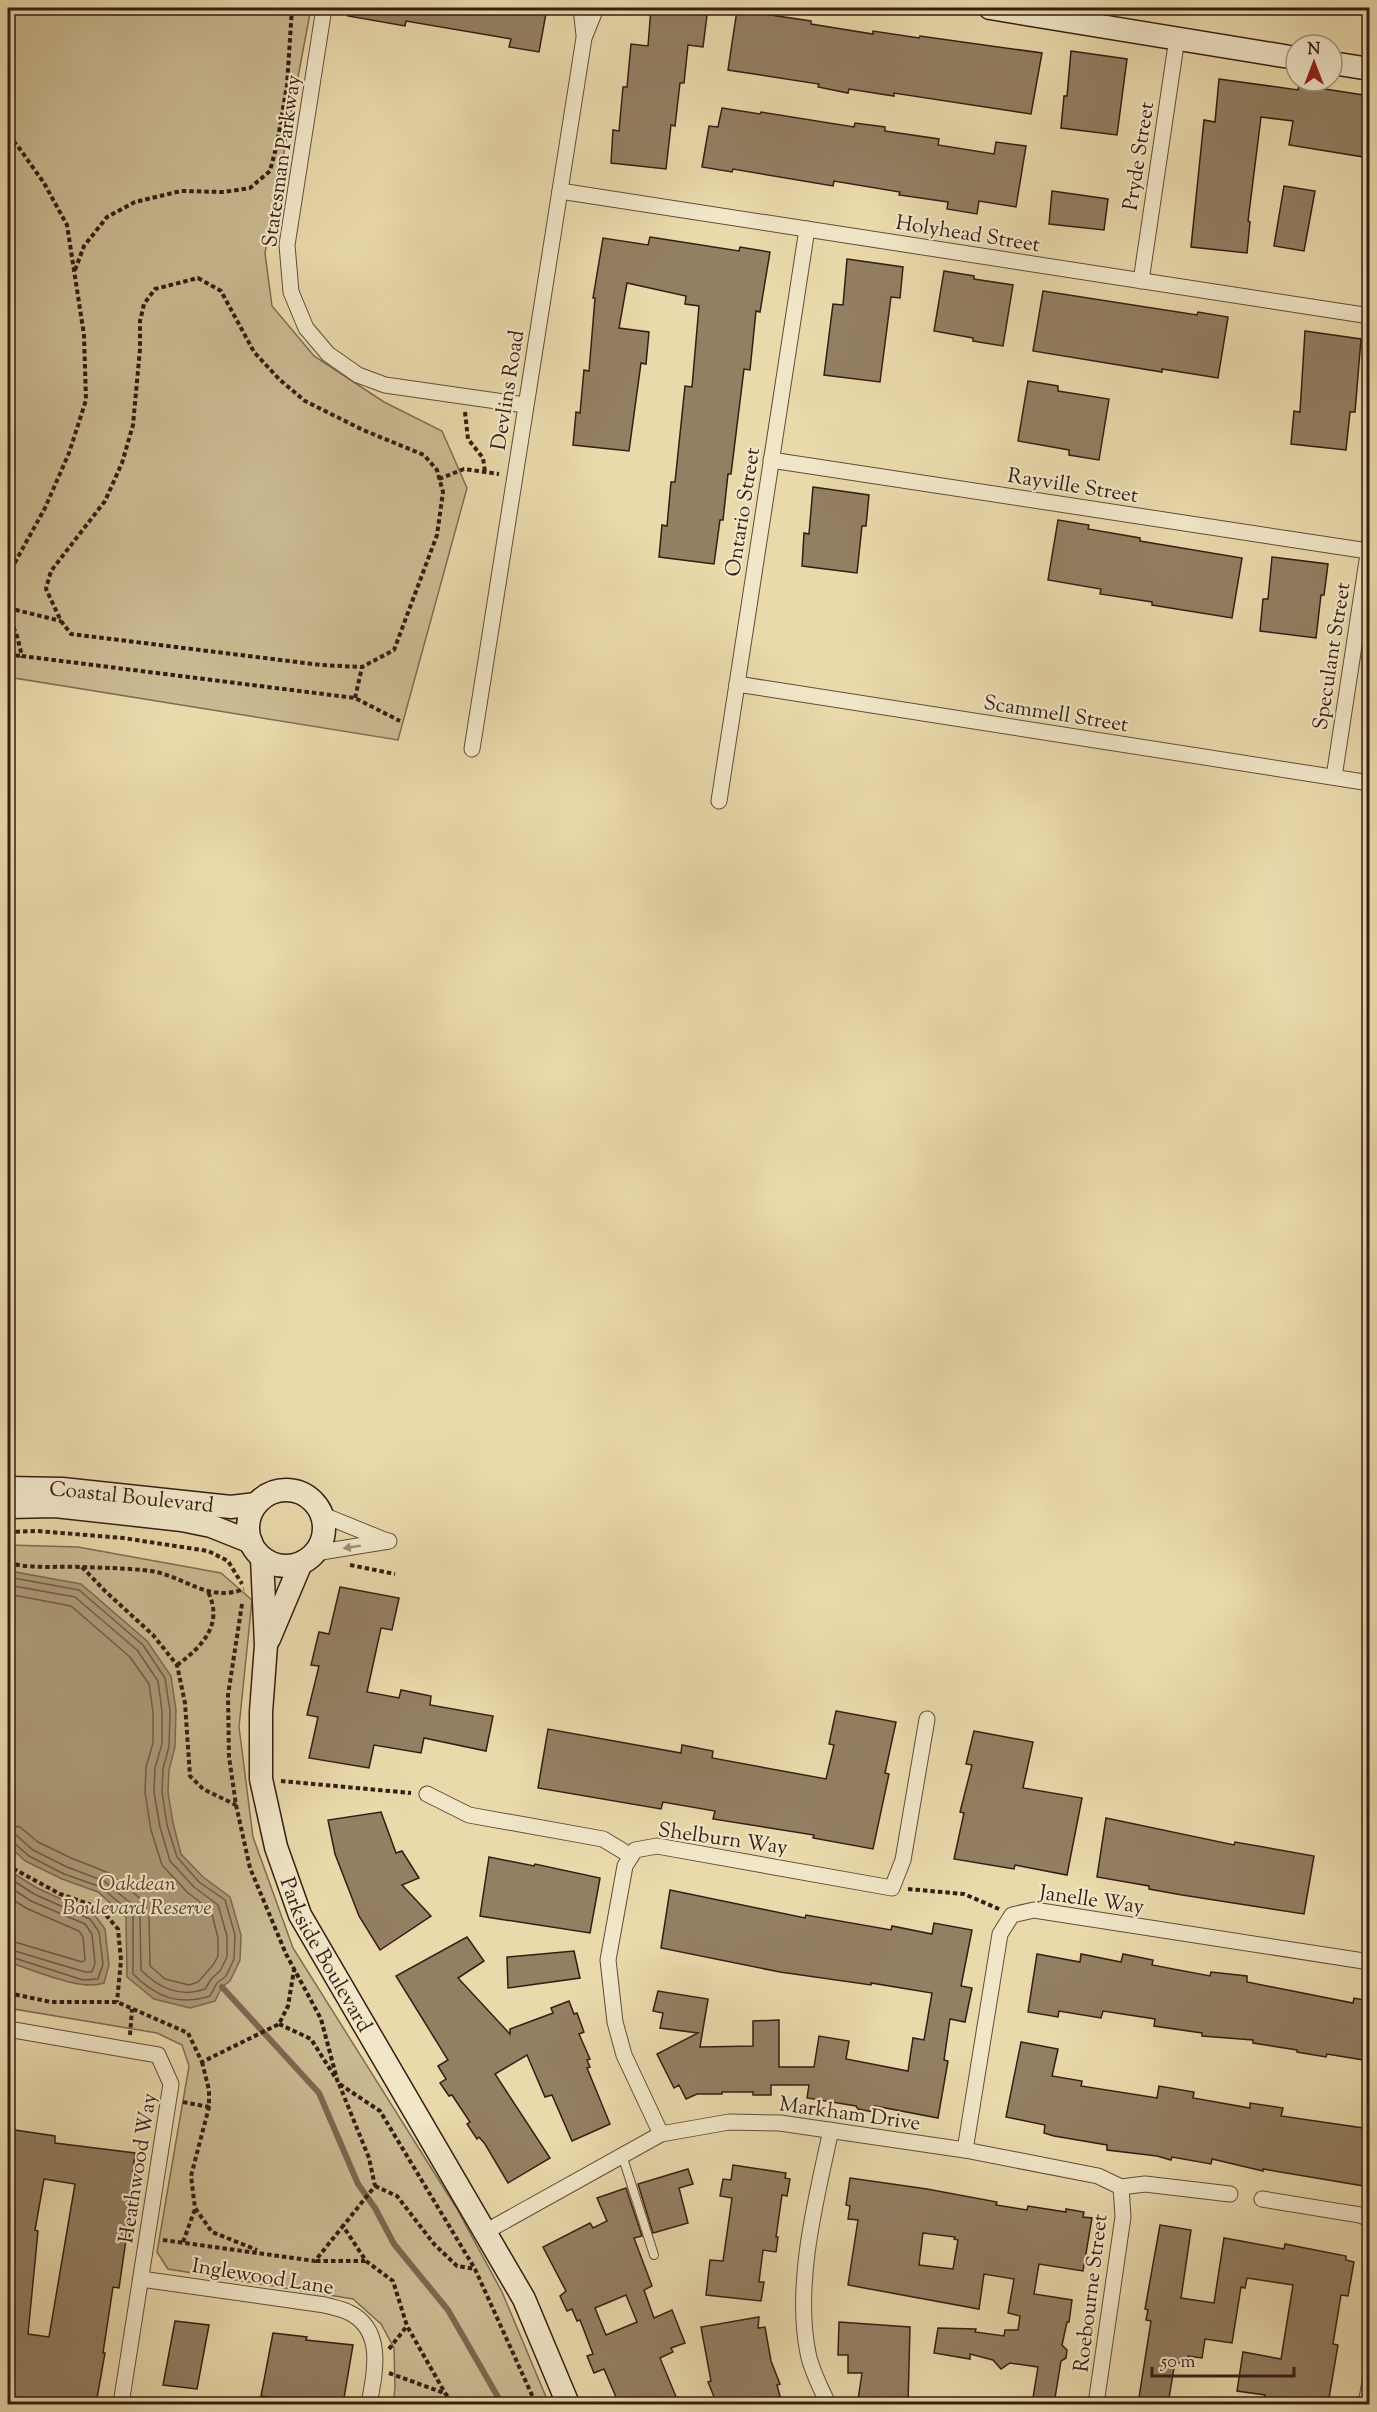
<svg xmlns="http://www.w3.org/2000/svg" width="1377" height="2412" viewBox="0 0 1377 2412" font-family="'Sorts Mill Goudy',serif">
<rect width="100%" height="100%" fill="#e9d9ab"/>
<filter id="stains"><feTurbulence type="fractalNoise" baseFrequency=".00333" numOctaves="4"/><feColorMatrix values="0 0 0 0 .2 0 0 0 0 .09 0 0 0 0 .02 0 0 0 .5 -.17"/></filter>
<radialGradient id="worn" r=".72"><stop offset=".6" stop-color="#630" stop-opacity="0"/><stop offset="1" stop-color="#630" stop-opacity=".3"/></radialGradient>
<g fill="#cab991" stroke="#806b52" stroke-width="1.5">
<path d="M8 8H311L265 253 272 306 314 356 384 402 442 431 467 488 398 740 8 677Z"/>
<path d="M8 1545 78 1547 221 1573 252 1600 239 1727 253 1837 293 1948 457 2209 502 2292 549 2404H393L395 2388 394 2348 381 2324 353 2299 168 2269 157 2252 189 2066 182 2045 157 2033 8 2008Z"/>
</g>
<g fill="#ac9977" stroke="#7c674f" stroke-width="1.5">
<path d="M10 1571 81 1584 147 1641 171 1676 176 1710 175 1747 169 1770 168 1792 173 1823 181 1854 203 1877 230 1897 241 1935 240 1960 230 1981 222 1987 215 2001 190 2008 154 1999 127 1977 126 1917 98 1892 62 1879 25 1861 8 1845V1572Z"/>
<path d="M8 1870 37 1888 94 1914 105 1929 109 1965 104 1983C82 1992 31 1969 8 1962Z"/>
</g>
<g fill="none" stroke-linecap="round" stroke-linejoin="round">
<g stroke="#705b45" stroke-width="1.5">
<path d="M8 1577 79 1590 143 1645 165 1678 170 1711 169 1746 163 1769 162 1792 167 1825 177 1857 199 1882 225 1900 235 1935 234 1959 226 1976 217 1983 210 1996C179 2006 156 1997 133 1974V1917L130 1912 101 1887 64 1874 29 1856 13 1842 8 1841"/>
<path d="M8 1585 75 1597 137 1650 158 1681 162 1711V1744L155 1768 154 1792 160 1827 170 1861 194 1887 218 1905 227 1936V1957L220 1971 212 1978 205 1989C181 1998 158 1988 141 1970L140 1917 135 1907 104 1881 67 1867 33 1850 16 1835 8 1834"/>
<path d="M8 1594 71 1606 130 1657 149 1684 153 1712V1743L146 1767 145 1792 151 1830 162 1865 188 1893 211 1910 218 1938V1956L213 1965 198 1982 189 1985 165 1979 150 1966 149 1914 142 1900 109 1873 71 1858 38 1842 20 1827 8 1825"/>
<path d="M8 1877 34 1894 90 1919 99 1932 103 1964 98 1979 83 1980 8 1956"/>
<path d="M8 1886 31 1901 85 1924 92 1934 95 1963 92 1972H85L8 1949"/>
<path d="M8 1897 28 1909 79 1931 83 1937 85 1960 82 1962 8 1940"/>
</g>
<path stroke="#7c674f" stroke-width="6" d="M222 1987 319 2093 358 2184 375 2208 394 2244 448 2310 502 2404"/>
</g>
<g fill="#937f62" stroke="#351d13" stroke-width="1.5" fill-rule="evenodd">
<path d="M349 8H547L539 52 509 47 511 39 406 21 405 26 348 16Z"/>
<path d="M651 8 707 15 703 47 688 45 684 83H680L675 126 671 125 666 169 611 163 613 130 619 131 623 87H627L631 44 648 46Z"/>
<path d="M737 10 811 21V24L873 34V31L919 38 920 36 1042 53 1031 114 894 93V96L849 89 848 93 818 87 819 84 728 70Z"/>
<path d="M1071 51 1127 59 1117 135 1061 128 1064 96H1067Z"/>
<path d="M1219 79 1298 90 1299 85 1370 96V158L1289 145 1293 121 1261 117 1248 221 1250 222 1247 253 1191 247 1204 120 1215 122Z"/>
<path d="M722 108 760 114 761 112 854 127 855 123 885 127V131L939 139 938 145 994 154 996 142 1026 146 1016 207 979 201 977 214 947 209 948 202 899 195 900 192 834 181 833 186 733 169 732 172 702 167 709 126 718 127Z"/>
<path d="M1284 186 1315 191 1304 251 1274 246Z"/>
<path d="M1052 191 1108 199 1104 230 1049 224Z"/>
<path d="M650 237 739 251 740 247 770 252 760 312 756 311 750 370 744 369 731 474H728L723 520H720L714 564 659 557 662 525 667 526 671 482H675L685 386 692 387 699 306 685 304 686 296 627 283 619 328 649 332 646 364 641 363 629 451 573 445 576 412 580 413 584 370 589 371 595 298H593L603 238 648 245Z"/>
<path d="M847 259 903 267 900 298 891 297 880 382 824 375 833 304 843 305Z"/>
<path d="M944 271 974 276V279L1013 285 1003 346 973 341V338L934 331Z"/>
<path d="M1043 291 1197 315 1198 312 1228 317 1218 378 1162 369V372L1033 351Z"/>
<path d="M1305 331 1361 339 1355 412H1350L1346 450 1291 444 1294 411 1300 412Z"/>
<path d="M1028 381 1058 386V391L1109 399 1099 460 1069 455V450L1018 441Z"/>
<path d="M813 487 869 495 866 526H862L857 573 802 566 804 533 809 534Z"/>
<path d="M1058 520 1089 525 1088 529 1140 538V541L1242 558 1232 618 1152 605V602L1100 594 1101 589 1048 580Z"/>
<path d="M1272 557 1328 564 1324 595H1321L1316 638 1260 631 1263 599H1268Z"/>
<path d="M340 1587 399 1598 392 1630 381 1628 367 1692 399 1698 401 1690 431 1696 430 1705 493 1716 486 1751 424 1738 421 1753 374 1745 369 1768 309 1758 318 1717 307 1715 319 1666 311 1665 319 1632 329 1634Z"/>
<path d="M836 1711 896 1722 885 1773 889 1774 873 1849 813 1838 814 1835 713 1819 715 1811 663 1802 661 1809 538 1788 548 1729 681 1753 682 1745 713 1751 712 1758 826 1779 834 1745 829 1744Z"/>
<path d="M974 1731 1033 1742 1023 1788 1082 1798 1067 1875 1015 1865 1014 1869 954 1859 964 1813 960 1812 972 1765 966 1764Z"/>
<path d="M381 1812 396 1853 402 1851 419 1878 402 1885 431 1916 380 1950 359 1916 335 1854 328 1820Z"/>
<path d="M1106 1818 1234 1845 1235 1842 1314 1856 1304 1914 1182 1895 1149 1889V1886L1097 1877Z"/>
<path d="M489 1857 534 1866 535 1864 600 1878 590 1933 480 1916Z"/>
<path d="M670 1890 805 1918 806 1915 891 1930 892 1926 932 1934 934 1923 972 1930 961 1986 972 1988 965 2022 950 2019 944 2060 948 2061 938 2118 875 2106 874 2112 858 2109 856 2106 807 2098 809 2085H771V2095H753V2092H722V2094H697L686 2099 679 2085 674 2088 657 2054 698 2033 660 2028 663 2013 653 2011 658 1991 708 1999 700 2047 753 2046V2021L779 2020V2067H814L819 2036 849 2041 846 2059 908 2071 913 2038 924 2040 932 1993 871 1983V1985L780 1972 661 1948Z"/>
<path d="M467 1937 484 1961 458 1978 510 2034V2029L553 2013 551 2008 569 2001 574 2014 577 2013 584 2032 579 2034 590 2059 587 2060 590 2067 587 2068 610 2124 572 2141 552 2095 545 2097 527 2055 495 2074 550 2158 508 2183 485 2144 479 2137 477 2139 467 2124 470 2122 452 2095 449 2096 440 2083 446 2079 438 2066 448 2060 396 1976Z"/>
<path d="M574 1951 580 1978 508 1988 507 1957Z"/>
<path d="M1037 1954 1080 1962 1081 1954 1121 1962 1123 1954 1153 1960 1152 1965 1210 1976 1211 1972 1247 1976V1982L1353 2003 1354 1998 1370 2001V2061L1327 2054 1326 2057 1297 2052V2050L1253 2043V2040L1202 2036V2033L1154 2026 1155 2019 1103 2011 1101 2018 1059 2011 1058 2017 1028 2012Z"/>
<path d="M1021 2042 1058 2049 1052 2076 1082 2081 1081 2086 1157 2098 1159 2086 1194 2092 1193 2098 1250 2108V2103L1283 2108 1281 2116 1370 2129V2187L1263 2169V2171L1212 2159 1211 2164 1172 2157 1171 2160 1157 2156 1107 2150V2145L1054 2136 1044 2133 1045 2125 1006 2117Z"/>
<path d="M8 2129 55 2136V2143L135 2153 129 2206 134 2207 129 2240H126L119 2288 113 2287 103 2353H105L96 2404H8ZM44 2179 75 2184 49 2337 28 2334 38 2231 35 2230Z"/>
<path d="M733 2165 786 2173 785 2178 790 2179 787 2196 782 2195 776 2237H778L776 2252 763 2250 759 2282H764L761 2301 706 2295 710 2260 723 2261 732 2198 720 2196 723 2179 731 2180Z"/>
<path d="M688 2169 693 2184 679 2188 688 2223 653 2233 638 2184Z"/>
<path d="M850 2178 927 2189 997 2202 996 2205 1027 2210 1028 2206 1066 2212V2209L1084 2212 1083 2217 1092 2218 1083 2271 1039 2264 1034 2294 1072 2300 1069 2322H1067L1062 2345 1067 2350 1066 2358 1061 2361 1054 2404H1032L1038 2367 1010 2363 1001 2369 993 2360 970 2354V2359L934 2353 938 2328 976 2329 975 2332 1004 2336 1005 2330H1018L1020 2316 1008 2313 1014 2279 984 2274 979 2309 848 2285 858 2220 848 2219 850 2206 846 2205ZM923 2233 955 2237 954 2239 958 2240 953 2269 919 2265Z"/>
<path d="M626 2188 642 2236 634 2238 652 2286 644 2290 654 2318 672 2310 685 2343 671 2348 673 2352 660 2358 679 2404H619L604 2369 594 2373 587 2356 593 2354 580 2320 577 2321 572 2309 567 2311 560 2296 566 2291 543 2247 590 2223 593 2228 607 2221 597 2198ZM626 2295 637 2322 606 2335 595 2308Z"/>
<path d="M1160 2225 1191 2230 1181 2298 1214 2303 1224 2238 1284 2249 1285 2244 1305 2248 1346 2256V2260L1354 2262 1348 2296 1341 2295 1333 2344 1338 2345 1328 2404H1263L1265 2395 1237 2391 1243 2352 1281 2359 1293 2285 1247 2278 1245 2288 1241 2287 1232 2343 1205 2339 1202 2358 1188 2356 1186 2364 1175 2362 1168 2404H1138L1151 2321 1146 2320 1148 2310 1145 2309Z"/>
<path d="M759 2317 758 2328 765 2327 771 2361 780 2384 777 2385 782 2404H717L708 2382 711 2381 701 2327Z"/>
<path d="M175 2321 209 2325 197 2389 163 2385Z"/>
<path d="M839 2322 910 2327 908 2404H868L869 2402 858 2400 862 2373H848V2355H838Z"/>
<path d="M273 2333 307 2337 306 2340 353 2345 343 2404H307L308 2403 261 2396Z"/>
</g>
<g fill="none" stroke-linecap="round" stroke-linejoin="round">
<defs>
<path id="lane" d="M622 2155 654 2255"/>
<g id="street">
<path d="M324 8 287 245 291 292 306 328 328 354 358 375 385 385 525 405"/>
<path d="M581 8 584 35"/>
<path d="M560 191 1370 316"/>
<path d="M1141 281 1177 38"/>
<path d="M771 460 1368 551"/>
<path d="M737 684 1370 783"/>
<path d="M472 749 584 38 596 8"/>
<path d="M1334 777 1370 541"/>
<path d="M719 801 807 229"/>
<path d="M323 1515 387 1541"/>
<path d="M315 1553 389 1541"/>
<path d="M427 1794 469 1815 603 1839 631 1856"/>
<path d="M8 2029 158 2055 171 2084 121 2404"/>
<path d="M661 2134 624 2055 615 2022 608 1960 625 1866 635 1850 657 1846 892 1888 903 1860 927 1719"/>
<path d="M965 2150 1000 1934 1012 1915 1034 1910 1370 1962"/>
<path d="M1262 2199 1360 2215 1370 2219"/>
<path d="M485 2232 661 2134 729 2122 780 2123 965 2150 1098 2176 1121 2187 1145 2184 1230 2194"/>
<path d="M141 2279 325 2305C332 2307 341 2309 348 2312 385 2329 375 2373 369 2404"/>
<path d="M828 2404C821 2388 811 2370 808 2353 794 2284 816 2199 831 2130"/>
<path d="M1096 2404 1123 2217 1121 2187"/>
<path d="M1366 2404 1370 2382"/>
</g>
<g id="secondary">
<path d="M990 8 1296 58"/>
<path d="M1332 63 1370 69"/>
<path id="s1" d="M8 1488 62 1489 231 1507 256 1504"/>
<circle cx="286" cy="1528" r="38"/>
<path d="M8 1507 55 1506 182 1520 211 1526 251 1542"/>
<path id="s2" d="M262 1558 266 1645 261 1712V1779L276 1847 300 1915 524 2299 568 2404"/>
<path d="M269 1639 301 1563"/>
</g>
</defs>
<use href="#lane" stroke="#624c39" stroke-width="10"/>
<use href="#street" stroke="#624c39" stroke-width="17"/>
<use href="#secondary" stroke="#351d13" stroke-width="25"/>
<g stroke="#351d13" stroke-width="4" stroke-dasharray="4.5 3" stroke-linecap="butt">
<path d="M8 136 17 145 44 183 67 225 84 335 86 400 69 453 45 508 8 575"/>
<path d="M75 270 84 246 107 217 135 202 181 191 224 192 250 188 270 171 277 144 287 85 292 8"/>
<path d="M198 278 221 291 254 352 280 380 305 401 363 430 424 455 437 470 443 492 437 535 394 650 362 667 321 665 71 634 61 621 46 589 51 571 105 501 122 463 133 425 140 349V321L144 304 155 289Z"/>
<path d="M465 412 468 439 483 458 485 472"/>
<path d="M439 479 464 469 499 474"/>
<path d="M8 608 61 621"/>
<path d="M8 613 17 636 22 656 355 698 400 721"/>
<path d="M8 655 22 656"/>
<path d="M355 698 362 667"/>
<path d="M8 1532 37 1531 123 1538 208 1551 228 1561 242 1584"/>
<path d="M8 1563C32 1569 56 1566 81 1567 104 1568 128 1568 151 1571 184 1576 208 1603 244 1589"/>
<path d="M350 1565 395 1574"/>
<path d="M82 1567 105 1591 153 1635 177 1665 185 1703 190 1776 203 1789 236 1805"/>
<path d="M242 1604 228 1695 229 1757 236 1805 250 1868 286 1954 321 2019 338 2083 380 2111 475 2269 536 2404"/>
<path d="M177 1665C202 1647 224 1624 208 1592"/>
<path d="M281 1781 411 1793"/>
<path d="M8 1863 14 1869 60 1894 100 1908 118 1929 121 1960 117 2002"/>
<path d="M908 1889 964 1894 999 1909"/>
<path d="M8 1993 51 2002H117L188 2033 202 2062 279 2024 288 2006 294 1970"/>
<path d="M279 2024 311 2039 335 2077"/>
<path d="M130 2035 132 2009"/>
<path d="M202 2062 209 2090V2107L191 2176 195 2208 212 2232 257 2250"/>
<path d="M339 2084 369 2158 375 2186 343 2226"/>
<path d="M183 2102 209 2107"/>
<path d="M375 2186 397 2196 434 2244 457 2266 475 2269"/>
<path d="M163 2240 315 2261 343 2226 366 2261 393 2281 407 2326 445 2393 454 2404"/>
<path d="M183 2242 195 2209"/>
<path d="M316 2261H365"/>
<path d="M389 2349 407 2326"/>
<path d="M389 2373 444 2393"/>
</g>
<use href="#lane" stroke="#f1e6c8" stroke-width="8"/>
<use href="#street" stroke="#f1e6c8" stroke-width="15"/>
<use href="#secondary" stroke="#f1e6c8" stroke-width="22"/>
</g>
<defs><path id="oneway-solid" d="M-6-.8H1V-3.2L6.5 0L1 3.2V.8H-6Z" transform="scale(1.5)"/></defs>
<use fill="#9c8c77" href="#oneway-solid" transform="translate(352 1547) rotate(171)"/>
<g text-anchor="middle" stroke-width="4.5" stroke-linejoin="round" paint-order="stroke">
<g font-size="21" fill="#351d13" stroke="#f1e6c8">
<text transform="translate(1138 156) rotate(-81)" y="7">Pryde Street</text>
<text transform="translate(281 161) rotate(-82)" y="7">Statesman Parkway</text>
<text transform="translate(968 233) rotate(9)" y="7">Holyhead Street</text>
<text transform="translate(507 390) rotate(-81)" y="7">Devlins Road</text>
<text transform="translate(1073 485) rotate(9)" y="7">Rayville Street</text>
<text transform="translate(742 512) rotate(-81)" y="7">Ontario Street</text>
<text transform="translate(1331 656) rotate(-81)" y="7">Speculant Street</text>
<text transform="translate(1056 713) rotate(9)" y="7">Scammell Street</text>
<text dy="7" stroke="none"><textPath href="#s1" startOffset="124">Coastal Boulevard</textPath></text>
<text transform="translate(723 1838) rotate(8)" y="7">Shelburn Way</text>
<text transform="translate(1092 1899) rotate(8)" y="7">Janelle Way</text>
<text dy="7" stroke="none"><textPath href="#s2" startOffset="410">Parkside Boulevard</textPath></text>
<text transform="translate(850 2113) rotate(8)" y="7">Markham Drive</text>
<text transform="translate(137 2168) rotate(-81)" y="7">Heathwood Way</text>
<text transform="translate(263 2276) rotate(9)" y="7">Inglewood Lane</text>
<text transform="translate(1090 2293) rotate(-83)" y="7">Roebourne Street</text>
</g>
<g font-size="21" font-style="italic" fill="#5a4432" stroke="#f1e6c8">
<text x="137" y="1890">Oakdean<tspan x="137" dy="24">Boulevard Reserve</tspan></text>
</g>
</g>
<rect width="1377" height="2412" fill="none" stroke="#e9d9ab" stroke-width="30"/>
<rect x="9" y="9" width="1359" height="2394" fill="none" stroke="#351d13" stroke-width="3"/>
<rect x="15" y="15" width="1347" height="2382" fill="none" stroke="#351d13" stroke-width="1.5"/>
<g transform="translate(1314 63)"><circle r="28" fill="#f1e6c8" stroke="#a69680" stroke-width="1.5"/>
<path d="M0-4.5L10 22L0 15L-10 22Z" fill="#8f2418"/>
<text y="-9" font-size="16" font-weight="bold" text-anchor="middle" fill="#351d13">N</text>
</g>
<path d="M1152 2367v9h142v-9" fill="none" stroke="#351d13" stroke-width="3"/>
<text x="1161" y="2367" font-size="18" fill="#351d13" stroke="#f1e6c8" stroke-width="4.5" paint-order="stroke">50 m</text>
<rect width="100%" height="100%" filter="url(#stains)"/>
<rect width="100%" height="100%" fill="url(#worn)"/>
</svg>
